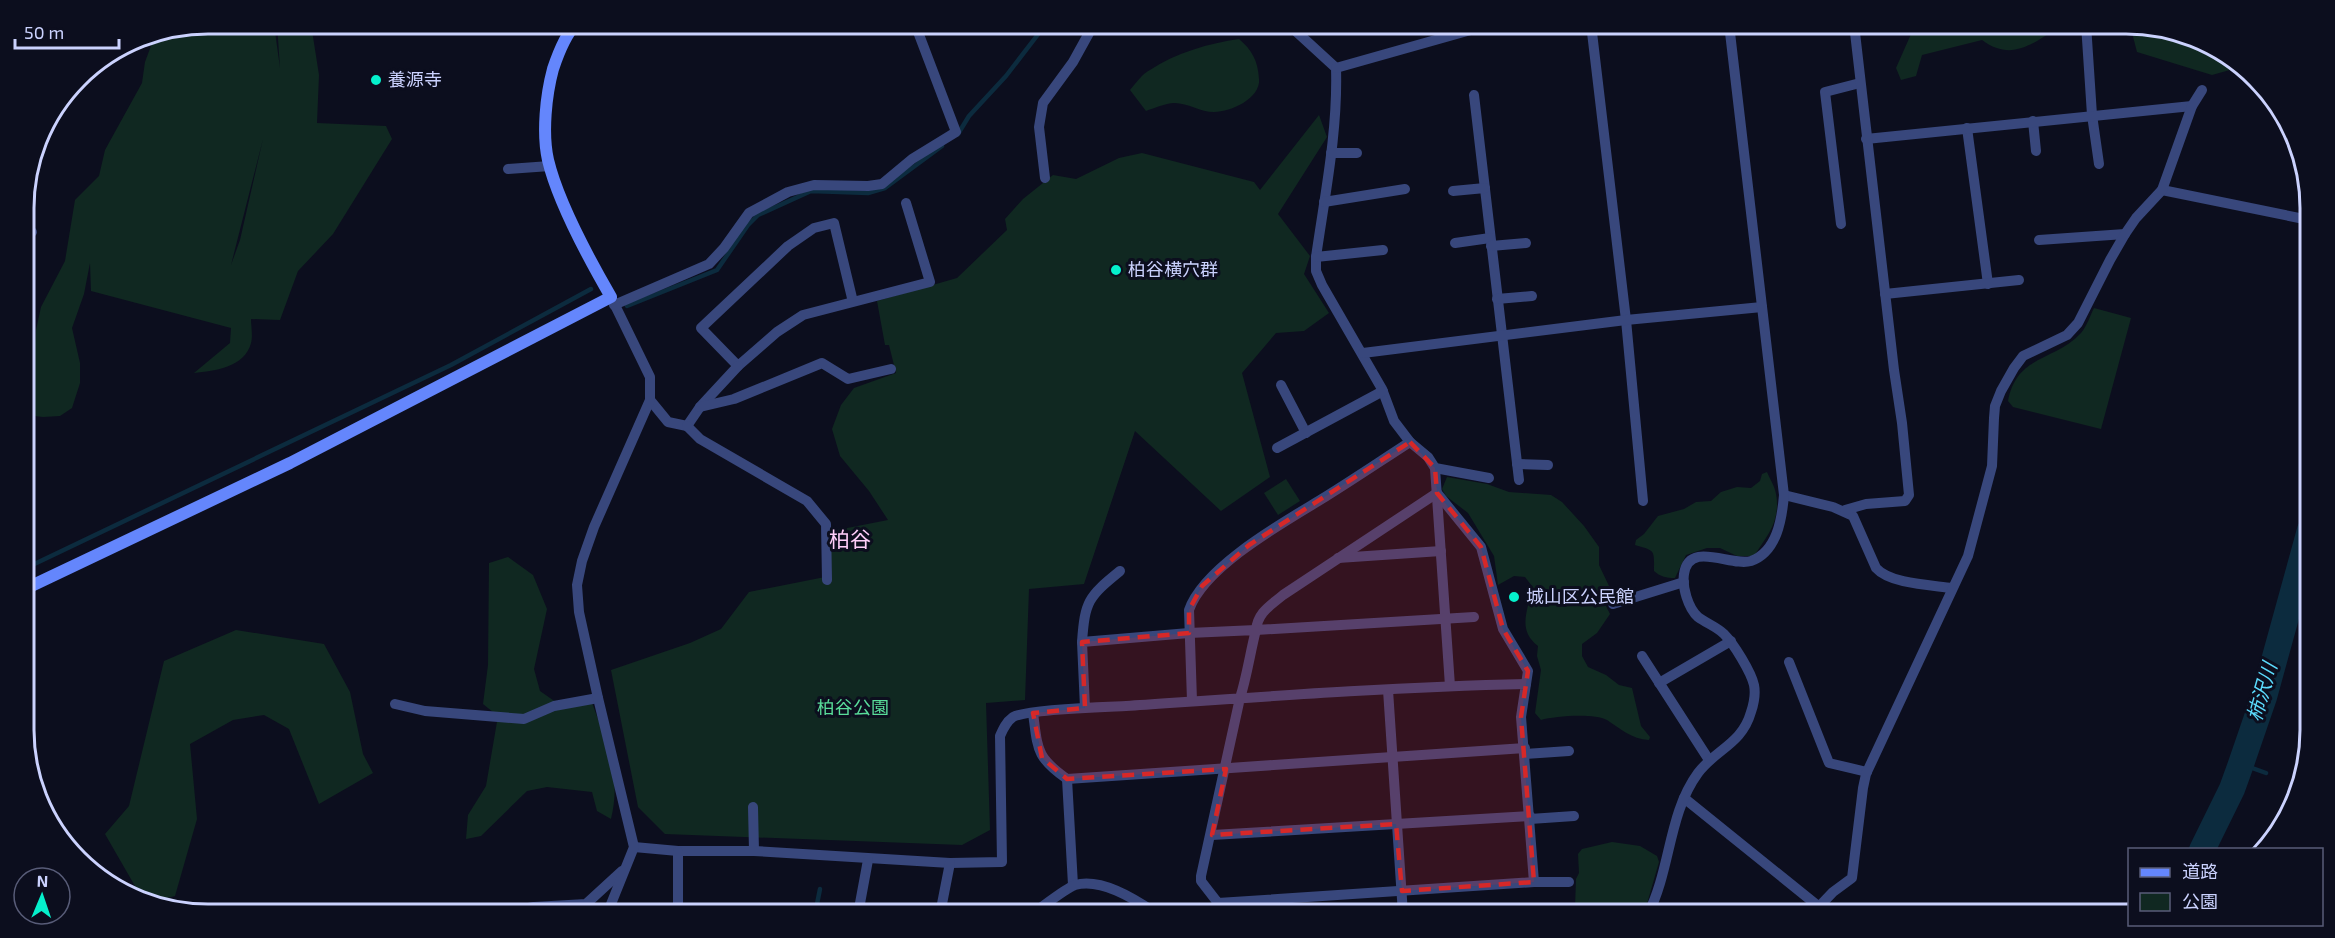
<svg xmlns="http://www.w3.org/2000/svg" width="2335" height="938" viewBox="0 0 2335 938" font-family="'Exo 2','Noto Sans JP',sans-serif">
<rect width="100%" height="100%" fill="#0c0e1e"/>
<g fill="#102821" fill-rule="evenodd">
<path d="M208 24H274L280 68 277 24H311L319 75 317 123 386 126 392 139 333 234 298 271 280 320 251 319C251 326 253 336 251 343 245 367 215 371 194 373L230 343 231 328 91 291 90 263 84 294 72 328 80 363V383L72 408 60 416 43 417 26 415 25 376 34 355 36 330 41 307 65 261 75 200 99 176 105 150 142 83 145 62 155 35ZM263 139 240 240 231 265Z"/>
<path d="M1917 24H2052L2053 31C2028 47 2009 60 1982 40L1922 55 1916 76 1901 80 1896 68 1915 25Z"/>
<path d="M2130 25 2186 34 2237 68 2212 75 2137 52Z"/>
<path d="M1239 39C1252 50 1258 61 1259 79 1261 98 1231 112 1214 112 1200 112 1186 102 1173 103 1164 104 1154 108 1146 111L1130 90C1136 83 1142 74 1150 70 1175 53 1210 43 1239 39Z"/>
<path d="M1319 115 1327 137 1278 214 1310 256 1304 274 1329 313 1304 331 1276 333 1242 373 1270 477 1221 511 1135 431 1084 584 1029 589 1025 700 986 703 990 830 962 845 665 834 638 807 611 670 690 643 721 629 749 592 825 577 837 530 888 520 869 491 840 456 832 429 841 405 854 388 896 373 889 345H885L877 301 957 278 1007 230 1005 219 1023 199 1053 175 1076 179 1119 158 1142 153 1254 182 1260 190Z"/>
<path d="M2094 308 2131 318 2101 429 2013 407 2008 401C2017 354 2054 362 2081 333 2087 326 2090 316 2094 308Z"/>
<path d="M1767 472C1770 479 1775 487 1776 494 1781 521 1767 536 1754 556H1737L1720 548H1707L1686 555 1675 578C1666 578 1661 577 1654 571 1654 550 1656 551 1635 545L1636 540 1644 534 1658 516 1684 509 1696 502 1711 501 1721 492 1737 487 1751 488 1760 481 1762 474Z"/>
<path d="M1447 477 1487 484 1509 492 1551 495 1562 502 1584 526 1599 547V565L1609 586 1605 604 1610 614 1597 633 1582 644V656L1588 667 1606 675 1619 685 1632 688 1641 726 1650 737 1649 740C1631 739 1621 729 1607 720 1594 713 1555 716 1541 720L1535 713 1541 670 1537 656 1538 646C1516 629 1529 610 1532 586L1525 577 1514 576 1498 585 1494 556 1468 513 1446 496 1442 489Z"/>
<path d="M1286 479 1300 501 1278 515 1264 493Z"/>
<path d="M508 557 533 575 547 609 534 669 540 691 560 705 591 700C606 742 622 773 611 819L597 811 592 792 547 787 527 791 481 836 466 839 468 815 486 786 498 716 483 704 488 665 489 563Z"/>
<path d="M236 630 324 644 350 692 363 754 373 773 319 804 289 729 264 715 233 720 190 744 197 819 175 896 147 903 143 900 105 834 129 806 164 661Z"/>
<path d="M1612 842 1640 846 1657 856 1659 862 1644 914H1553L1575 908 1576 879 1579 873 1578 854 1582 849Z"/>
</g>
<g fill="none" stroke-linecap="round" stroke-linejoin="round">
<g stroke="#0c2b3e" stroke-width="4.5">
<path d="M958 134 969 116 1006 76 1046 24"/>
<path d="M627 306 717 270 748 225 758 215 811 191 868 193 885 188 942 146"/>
<path d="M26 568 451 365 591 289"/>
<path d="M2241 764 2266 773"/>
<path d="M815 914 820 889"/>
</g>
<path stroke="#0c2b3e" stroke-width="26" d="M2202 850 2232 789 2241 764 2264 697 2310 530"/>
<g stroke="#38477c" stroke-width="10">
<path d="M1288 24 1336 68C1338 131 1325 194 1316 257V271L1322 285 1382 389 1394 421 1410 442 1428 457 1435 468 1450 686"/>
<path d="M1591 24 1626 320 1643 501"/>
<path d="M2086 24 2092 115 2099 164"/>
<path d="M1336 68 1492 24"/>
<path d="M1474 95 1519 480"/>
<path d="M2033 121 2036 151"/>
<path d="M1967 128 1988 284"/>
<path d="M1866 139 2192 106"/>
<path d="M1331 153H1357"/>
<path d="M508 169 550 166"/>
<path d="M1045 178 1039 127 1043 103 1073 62 1094 24"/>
<path d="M2162 190 2309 220"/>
<path d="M1453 191 1485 188"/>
<path d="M1324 202 1405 189"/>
<path d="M1841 224 1825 92 1860 83"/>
<path d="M25 229 32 232"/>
<path d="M2039 240 2125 234"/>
<path d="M1455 243 1490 238"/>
<path d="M1491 246 1526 243"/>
<path d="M1316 257 1383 250"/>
<path d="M1885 294 2019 280"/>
<path d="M1497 299 1532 296"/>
<path d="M853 302 834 223 814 228 788 246 701 328 738 366 777 332 803 315 930 282 906 203"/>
<path d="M614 305 709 264 724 248 749 213 788 192 814 185 868 186 882 184 912 159 956 132 915 24"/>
<path d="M1363 353 1626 320 1762 307"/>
<path d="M1281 385 1306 433"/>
<path d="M650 400 668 422 687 426 700 407 738 366"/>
<path d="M700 407 734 399 822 363 848 379 891 369"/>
<path d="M687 426 700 439 807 501 826 524 827 580"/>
<path d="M1277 448 1383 391"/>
<path d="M1517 464 1548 465"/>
<path d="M1435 468 1489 478"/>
<path d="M1784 495 1833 507 1853 516 1876 568C1890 584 1931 585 1952 588"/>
<path d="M1845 510 1866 504 1905 501 1909 495 1902 423 1894 370 1854 24"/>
<path d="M1338 558 1441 551"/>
<path d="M1613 604 1684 582"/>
<path d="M1474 617 1256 630C1258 612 1270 606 1283 595L1437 493 1481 547 1503 629 1528 671 1526 684"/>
<path d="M1082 642C1085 601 1088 597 1120 571"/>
<path d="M1642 656 1709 760"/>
<path d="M1789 662 1829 763 1867 772"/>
<path d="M1659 683 1731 641"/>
<path d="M1388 690 1403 914"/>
<path d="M1192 701 1189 610C1204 566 1286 521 1325 497 1354 479 1382 460 1410 442"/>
<path d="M395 704 425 711 524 719 554 706 598 698"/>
<path d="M1033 713C1038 750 1036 757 1067 779L1525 748"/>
<path d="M1525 754 1569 751"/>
<path d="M1067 779 1073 885"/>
<path d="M1684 798 1818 906"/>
<path d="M753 807 754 851"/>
<path d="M1530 819 1574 816"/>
<path d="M1212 835 1530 816"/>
<path d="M634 847 678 851H754L950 863 1002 862 1000 736C1003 729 1006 722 1013 717 1027 709 1105 707 1126 706 1259 697 1393 687 1526 684L1521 717 1534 882 1218 903 1201 881V876L1240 698C1247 676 1250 653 1256 630L1189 633 1082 642 1085 708"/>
<path d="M1534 882H1569"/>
<path d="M495 914 534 907 586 904 622 871"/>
<path d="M607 914 634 847 598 698 579 612 577 585 582 561 594 527 650 400V377L611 297"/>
<path d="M678 914V851"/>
<path d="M858 914 868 860"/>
<path d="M940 914 950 863"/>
<path d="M1032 914C1041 908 1066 888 1075 885 1101 878 1133 898 1154 912L1153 914"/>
<path d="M1648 914C1671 869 1668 814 1698 773 1716 749 1742 744 1751 712 1754 703 1756 695 1754 685 1751 672 1734 644 1724 634 1717 627 1706 623 1698 617 1688 608 1682 587 1684 574 1689 540 1731 567 1751 561 1777 552 1782 519 1784 495L1729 24"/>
<path d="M1812 914 1833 892 1852 878 1863 788 1866 774 1968 556 1992 466 1994 418 1995 406 2001 391 2014 368 2023 356 2067 335 2078 323 2110 260 2125 234 2136 218 2162 190 2192 106 2202 90"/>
</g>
<path stroke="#6486fc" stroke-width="12" d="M27 588 290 463 611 297C589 259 558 202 548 160 542 133 546 95 553 69 558 54 565 35 576 24"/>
</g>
<path fill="#d62828" fill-opacity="0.2" stroke="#d62828" stroke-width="4.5" stroke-dasharray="12 8" stroke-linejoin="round" d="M1410 442 1435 468 1437 493 1481 547 1503 629 1528 671 1521 717 1534 882 1402 891 1396 824 1212 835 1226 769 1067 779 1042 758 1033 713 1085 708 1082 642 1189 633V610L1202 586 1249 545Z"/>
<g fill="#05f0cc" stroke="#0c0e1e" stroke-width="2">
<circle cx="376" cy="80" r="6"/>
<circle cx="1116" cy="270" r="6"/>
<circle cx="1514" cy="597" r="6"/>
</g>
<g text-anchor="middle" stroke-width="6" stroke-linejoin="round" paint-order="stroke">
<g font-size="18" fill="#cbd2fe" stroke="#0c0e1e" text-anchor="start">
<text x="388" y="86">養源寺</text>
<text x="1128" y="276">柏谷横穴群</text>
<text x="1526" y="603">城山区公民館</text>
</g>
<g font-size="18" fill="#59dc9a" stroke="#0c0e1e">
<text x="853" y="714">柏谷公園</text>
</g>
<g font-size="20" font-style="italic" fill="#5bdafc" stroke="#0c0e1e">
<text transform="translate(2262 692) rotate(-74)" y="7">柿沢川</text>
</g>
<g font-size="21" fill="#fecdf9" stroke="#0c0e1e">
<text x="850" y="547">柏谷</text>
</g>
</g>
<path d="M0 0H2335V938H0ZM208 34H2126A174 174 0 0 1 2300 208V730A174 174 0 0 1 2126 904H208A174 174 0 0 1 34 730V208A174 174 0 0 1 208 34Z" fill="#0c0e1e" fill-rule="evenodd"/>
<path fill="none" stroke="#cbd2fe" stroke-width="3" d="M208 34H2126A174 174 0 0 1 2300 208V730A174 174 0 0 1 2126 904H208A174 174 0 0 1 34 730V208A174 174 0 0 1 208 34Z"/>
<rect x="2128" y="848" width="195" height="78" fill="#0c0e1e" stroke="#585c78" stroke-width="1.5"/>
<rect x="2140" y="868" width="30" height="9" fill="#6486fc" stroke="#585c78" stroke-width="1.5"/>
<text x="2182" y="878" font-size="18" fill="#cbd2fe">道路</text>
<rect x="2140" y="893" width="30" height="18" fill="#102821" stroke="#585c78" stroke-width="1.5"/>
<text x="2182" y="908" font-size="18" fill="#cbd2fe">公園</text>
<g transform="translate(42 896) rotate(2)"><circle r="28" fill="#0c0e1e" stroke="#585c78" stroke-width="1.5"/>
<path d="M0-4.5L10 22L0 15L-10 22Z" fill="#05f0cc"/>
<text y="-9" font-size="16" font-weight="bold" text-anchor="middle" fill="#cbd2fe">N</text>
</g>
<path d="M15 39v9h104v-9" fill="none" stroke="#cbd2fe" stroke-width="3"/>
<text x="24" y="39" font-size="18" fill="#cbd2fe" stroke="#0c0e1e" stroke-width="4.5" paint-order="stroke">50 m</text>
</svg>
